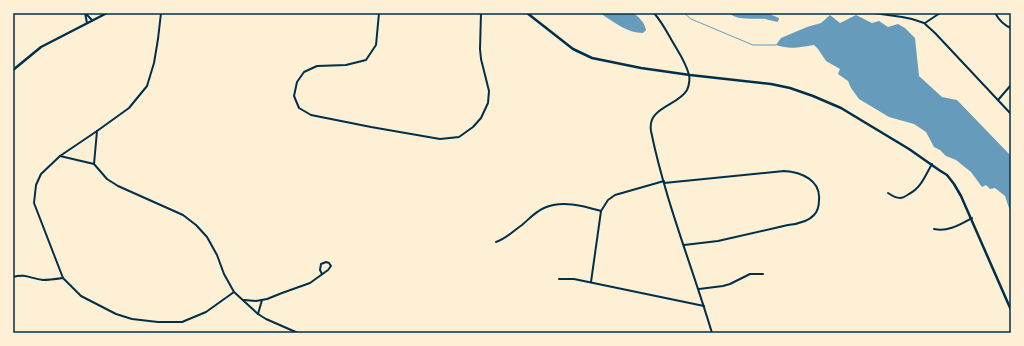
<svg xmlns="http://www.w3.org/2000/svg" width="1024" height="346" viewBox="0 0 1024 346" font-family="'Exo 2',sans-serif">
<rect width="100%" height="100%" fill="#fdf0d5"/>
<g fill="#669bbc">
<path d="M600 13H633C639 17 645 23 646 30L643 33C627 33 614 22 600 13Z"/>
<path d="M729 13H767L779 18 778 22C773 21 769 20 765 19 754 18 738 21 729 13Z"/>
<path d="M830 15 840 23 856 15 872 23 879 21 888 27 898 24 905 28 915 38 919 76 942 97 957 100 1011 156V210L1009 208 1005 196 995 188 990 189 986 185 982 187 971 172 956 160 946 156 940 150 934 147 926 132 914 124 889 117 859 99 851 88 848 81 838 74 840 69 826 61 818 49 814 45C799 47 791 50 776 45L781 38 807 27 821 23Z"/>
</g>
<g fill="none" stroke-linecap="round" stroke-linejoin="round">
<path stroke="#669bbc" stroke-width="1" d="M684 13 691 19 753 45H776"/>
<g stroke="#003049" stroke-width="2">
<path d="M85 13 87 23"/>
<path d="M85 13 92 20"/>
<path d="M161 13 158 39 154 63 147 86 129 108 97 131 94 164 107 179 118 186 183 215 196 225 207 237 217 255 224 274 234 292 258 314 266 319 298 333"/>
<path d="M379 13 376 45 366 60 346 65 317 66 304 72 297 82 294 96 299 108 311 115 371 127 440 139 459 137 473 127 481 118 488 103 489 91 481 59 480 49 481 13"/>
<path d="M654 13C661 21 666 30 671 39 677 50 686 62 689 75 690 79 689 86 687 90 678 106 647 107 651 131 665 200 692 266 712 333"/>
<path d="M874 13 902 17 912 19 924 23 935 33 1011 114"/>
<path d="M995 13C999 20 1003 25 1011 28"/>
<path d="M925 23 940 13"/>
<path d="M998 100 1011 85"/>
<path d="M97 131 60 156 41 174 36 185 34 203 63 278 81 296 116 314 132 319 158 322H182L206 312 234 292"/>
<path d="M60 156 94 164"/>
<path d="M664 183 784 171C801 172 821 180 819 200 819 205 818 211 814 215 808 222 797 224 788 225L718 241 684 245"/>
<path d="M888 193C891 195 896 198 900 198 903 198 906 196 909 194 921 188 925 176 932 164"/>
<path d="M934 229C948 232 959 225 972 218"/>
<path d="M496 242C506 239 513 231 522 225 529 219 535 212 544 208 562 200 583 206 601 211"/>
<path d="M13 277C26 273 31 279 43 280 49 280 56 279 63 278"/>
<path d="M559 279H574L704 306"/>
<path d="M591 282 601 211 608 200 615 195 664 181"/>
<path d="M699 289 723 286 730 284 750 274H763"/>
<path d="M244 300 256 301 267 299 282 293 310 283 328 270 331 266 329 263 326 262 321 264 320 270 322 274"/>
<path d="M258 314 262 300"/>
</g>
<g stroke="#003049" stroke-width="2.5">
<path d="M527 13 573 49 592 58 641 68 690 75 771 84 790 88 813 96 841 108 909 149 939 170 947 175 954 184 961 196 1011 310"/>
<path d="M13 70 41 47 107 13"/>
</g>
</g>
<rect width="1024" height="346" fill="none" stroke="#fdf0d5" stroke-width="28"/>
<rect x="14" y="14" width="996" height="318" fill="none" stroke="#003049" stroke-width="1.5"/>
</svg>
